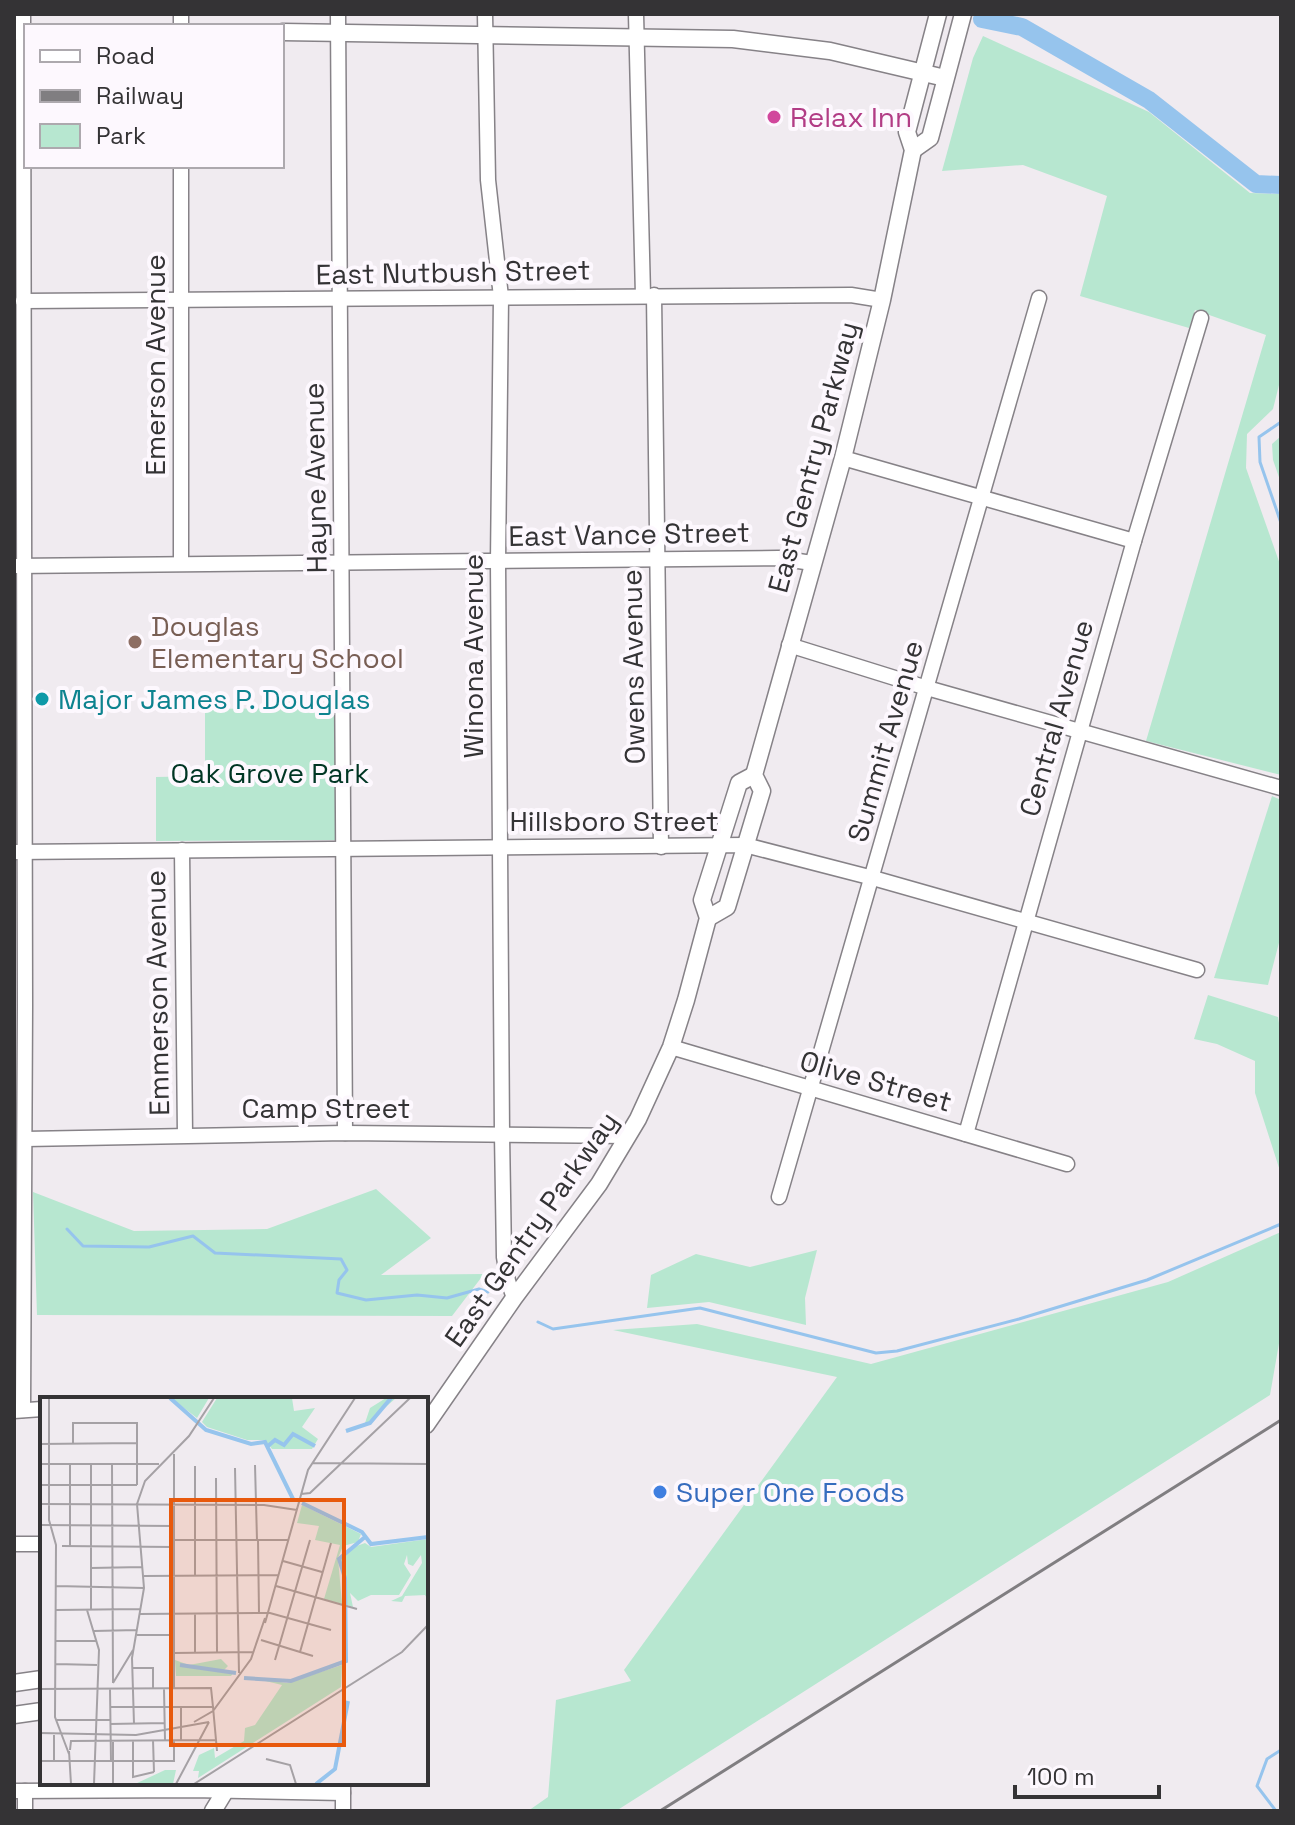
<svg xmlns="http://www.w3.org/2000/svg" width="1295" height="1825" viewBox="0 0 1295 1825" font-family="'Space Grotesk',sans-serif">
<rect width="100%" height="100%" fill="#f0ebf0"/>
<g fill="#b7e7d0">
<path d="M983 36 1149 112 1250 193 1281 194V377L1273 409 1247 434 1246 468 1281 567V775L1146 741 1266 335 1195 310 1189 328 1080 296 1107 196 1023 165 942 171 973 58Z"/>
<path d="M1281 436V483L1273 460 1272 444Z"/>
<path d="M335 708 336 840 156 841V777L205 776V709Z"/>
<path d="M1272 796 1281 800V935L1268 985 1214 978Z"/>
<path d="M1208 995 1278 1017 1281 1035V1174L1255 1093V1061L1217 1044 1194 1039Z"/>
<path d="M376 1189 431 1238 381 1275 484 1274 452 1316 37 1315 33 1192 134 1231 267 1229Z"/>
<path d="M1281 1232V1332L1270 1395 616 1811H528L548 1797 556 1700 631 1681 624 1670 837 1377 613 1330 697 1324 871 1364 1168 1282Z"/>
<path d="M817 1250 805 1298 806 1325 709 1302 647 1308 651 1275 696 1254 750 1267Z"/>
</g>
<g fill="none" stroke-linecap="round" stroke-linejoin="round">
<g stroke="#96c4ed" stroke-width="3">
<path d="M1281 422 1259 437 1260 462 1281 523"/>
<path d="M67 1229 83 1246 149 1247 193 1236 215 1253 341 1259 347 1270 339 1280 337 1293 366 1300 417 1295 447 1298 479 1289 488 1292"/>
<path d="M538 1322 553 1329 700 1308 876 1353 897 1351 1019 1319 1147 1280 1281 1224"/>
<path d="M1276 1811 1257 1786 1267 1759 1281 1750"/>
</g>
<path stroke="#96c4ed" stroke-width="18" d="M982 19 1022 27 1149 100 1256 184 1281 185"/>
<defs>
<g id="minor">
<path d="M23 14 25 1006 23 1410"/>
<path d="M181 14V26"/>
<path d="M338 14 345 1133"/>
<path d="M485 14 488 180 501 297 498 562 502 1134 504 1257 508 1281 514 1298"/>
<path d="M636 14 643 295"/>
<path d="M181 166V563"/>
<path d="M654 295 661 847"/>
<path d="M23 301 851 295 882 300"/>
<path d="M843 458 1134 541"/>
<path d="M14 566 778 558 812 563"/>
<path d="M789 645 927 688 1281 788"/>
<path d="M182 850 185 1135"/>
<path d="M14 852 745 845 873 878 1197 970"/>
<path d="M671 1047 1067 1164"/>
<path d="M966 1134 1134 541 1201 318"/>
<path d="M25 1139 345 1133 628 1136"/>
<path d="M779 1197 1039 298"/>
<path d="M14 1411 42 1409"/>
<path d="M14 1544H42"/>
<path d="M343 1783V1811"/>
<path d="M14 1791 192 1790 343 1793"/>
<path d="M25 1791V1811"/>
</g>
<g id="major">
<path d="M14 31H26"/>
<path d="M282 32 733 39 830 51 945 78"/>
<path d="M913 150 930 138 963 14"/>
<path d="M708 918 727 907 762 791 754 775 843 458 882 300 913 150 907 132 938 14"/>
<path d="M426 1425 514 1298 599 1184 638 1119 671 1047 686 1000 708 918 702 900 739 783 754 775"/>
<path d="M14 1683 42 1679"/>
<path d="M14 1715 42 1711"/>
<path d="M213 1811 230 1783"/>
</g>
</defs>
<use href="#minor" stroke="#868287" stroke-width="17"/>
<use href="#major" stroke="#868287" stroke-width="19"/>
<use href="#minor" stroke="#fff" stroke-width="14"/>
<use href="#major" stroke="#fff" stroke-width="16"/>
<path stroke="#807e81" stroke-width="3" d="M660 1811 1281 1420"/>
</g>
<circle fill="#d1479c" stroke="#fdf8fe" stroke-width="3" cx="774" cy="117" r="8"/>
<circle fill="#8d6e63" stroke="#fdf8fe" stroke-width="3" cx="135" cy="642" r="8"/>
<circle fill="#0f9aa8" stroke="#fdf8fe" stroke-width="3" cx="42" cy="699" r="8"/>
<circle fill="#3f7fe0" stroke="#fdf8fe" stroke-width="3" cx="660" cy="1492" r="8"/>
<g text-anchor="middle" stroke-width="8" stroke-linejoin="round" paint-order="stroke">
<g font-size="28" fill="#b23c85" stroke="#fdf8fe" text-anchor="start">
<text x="790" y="127">Relax Inn</text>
</g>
<g font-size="28" fill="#343335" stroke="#fdf8fe">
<text transform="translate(453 272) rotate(-1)" y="10">East Nutbush Street</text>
<text transform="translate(155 365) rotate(-90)" y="10">Emerson Avenue</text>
<text transform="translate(813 457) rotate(-75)" y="10">East Gentry Parkway</text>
<text transform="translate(315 478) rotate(-91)" y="10">Hayne Avenue</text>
<text transform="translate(629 534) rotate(-1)" y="10">East Vance Street</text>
<text transform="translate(473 656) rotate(-90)" y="10">Winona Avenue</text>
<text transform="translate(633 667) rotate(-91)" y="10">Owens Avenue</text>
<text transform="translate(1056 718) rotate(-74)" y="10">Central Avenue</text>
<text transform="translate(885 741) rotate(-74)" y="10">Summit Avenue</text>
<text x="614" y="831">Hillsboro Street</text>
<text transform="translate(157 993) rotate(-91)" y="10">Emmerson Avenue</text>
<text transform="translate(876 1081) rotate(16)" y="10">Olive Street</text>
<text x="326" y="1118">Camp Street</text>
<text transform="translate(531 1229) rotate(-55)" y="10">East Gentry Parkway</text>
</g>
<g font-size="28" fill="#785e54" stroke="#fdf8fe" text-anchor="start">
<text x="151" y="636">Douglas<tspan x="151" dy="32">Elementary School</tspan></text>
</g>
<g font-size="28" fill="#0d838f" stroke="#fdf8fe" text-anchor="start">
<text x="58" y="709">Major James P. Douglas</text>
</g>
<g font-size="28" fill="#003624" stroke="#fdf8fe">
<text x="270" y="783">Oak Grove Park</text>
</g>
<g font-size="28" fill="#366cbe" stroke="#fdf8fe" text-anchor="start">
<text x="676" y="1502">Super One Foods</text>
</g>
</g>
<g transform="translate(40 1397)">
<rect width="388" height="388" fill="#f0ebf0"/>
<path d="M131 1H169L157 21ZM177 1H252L254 14 275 11 262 30 278 42 272 52H232L225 43H207L167 30 162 25ZM346 1H356L324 29 330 11ZM262 108 321 137 318 145 303 149 298 161 302 207 284 202 300 148 275 143 279 129 257 126ZM388 142V203L385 198 365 199 362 205 351 204 362 199 382 166 381 158 373 169 368 167 367 158 364 167 371 178 359 198H331L318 204 310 196 313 210 307 208 301 162 308 152 325 146 331 150ZM181 262 188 269 183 274H195L191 279H136L135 263 149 268ZM302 268 301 290 158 381 159 374H153L159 358 174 351 175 361 204 344 205 331 215 328 242 288 213 281 247 286ZM125 373H136L133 387H95Z" fill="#b7e7d0"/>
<path fill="none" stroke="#96c4ed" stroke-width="4" d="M130 1 166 33 211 47 225 45 254 104M306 34 330 26 351 1M228 49 235 43 244 48 253 37 275 49M262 106 322 135 331 147 388 140M140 268 196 276M204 281 251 284 306 264 305 181 299 162 325 140M276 387 295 372 308 304"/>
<path fill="none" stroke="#a5a1a5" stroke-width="2" d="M9 1V123L16 148 15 320 29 357M0 47 97 46M33 47V26H97V88M272 66 388 67M0 67H119M51 67V212M72 67 73 286M215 68 217 143M155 69V178M195 71 199 276M176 81 177 255M0 88H97M261 97 270 96 370 1M0 107 224 108 257 113M97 107 105 84 149 39 174 1M0 128 134 129M134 143H249M218 143 219 216M22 149 133 150M30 150V67M243 164 282 175M51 171 103 170M104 179 239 178M16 189 104 191M236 189 317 212M16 213 101 212M47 213 59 253 54 387M100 217 230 216 291 233M155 217V255M225 226 268 73 315 1M54 234 97 233M97 238H134M221 243 273 259M16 244H57M260 255 291 146M134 256 213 255M235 263 270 143M16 267 57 268M92 271H113V292M73 286 93 253M0 292 171 291 173 310M70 292 71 365M124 292 125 343M134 292V57M70 310H173L177 354M141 310V343M17 323H70M154 325 173 314 211 262 225 221M70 327 125 326M94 327 92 261 104 191 97 107M0 336 96 338 169 325M14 338V364M93 343V380L114 375M113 343 114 375M73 345V387M30 353 31 344 176 343M29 354 31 387M226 362 250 368 256 387M0 364H134V343M136 387 169 325M154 387 362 255 388 228"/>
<path fill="#e8590c" fill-opacity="0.15" stroke="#e8590c" stroke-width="4" d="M131 103H304V348H131Z"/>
<rect width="388" height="388" fill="none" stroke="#343335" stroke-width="4"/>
</g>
<rect width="1295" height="1825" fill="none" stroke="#343335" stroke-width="32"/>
<rect x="24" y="24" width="260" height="144" fill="#fdf8fe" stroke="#ada9ae" stroke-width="2"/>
<rect x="40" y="50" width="40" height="12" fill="#ffffff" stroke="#ada9ae" stroke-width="2"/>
<text x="96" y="64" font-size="24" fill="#343335">Road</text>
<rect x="40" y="90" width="40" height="12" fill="#807e81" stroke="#ada9ae" stroke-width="2"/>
<text x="96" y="104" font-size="24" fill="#343335">Railway</text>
<rect x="40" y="124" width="40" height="24" fill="#b7e7d0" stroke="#ada9ae" stroke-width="2"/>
<text x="96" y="144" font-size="24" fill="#343335">Park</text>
<path d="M1015 1785v12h144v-12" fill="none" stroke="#343335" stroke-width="4"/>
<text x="1027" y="1785" font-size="24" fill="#343335" stroke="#fdf8fe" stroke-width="6" paint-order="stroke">100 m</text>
</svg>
